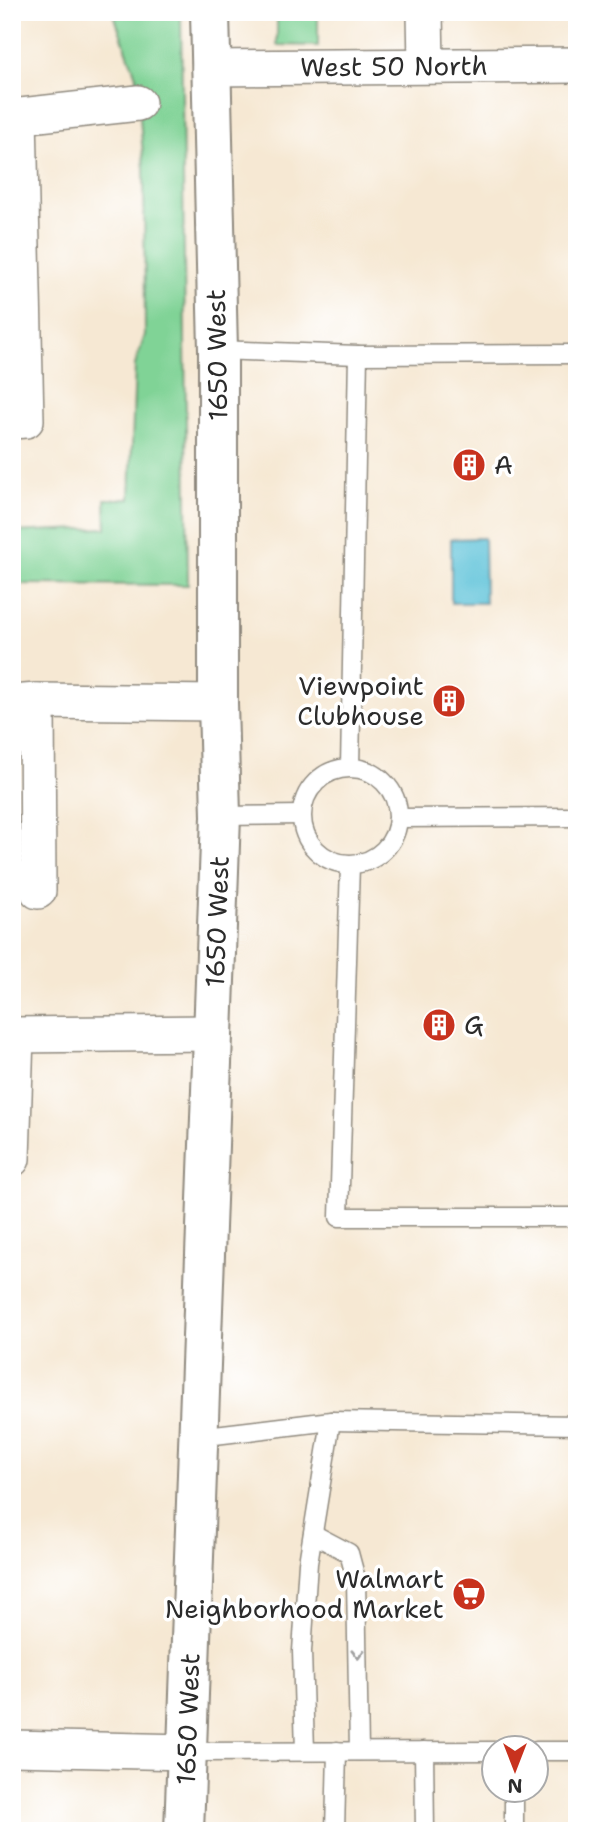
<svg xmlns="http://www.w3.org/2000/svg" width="589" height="1843" viewBox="0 0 589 1843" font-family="'Shantell Sans',sans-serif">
<rect width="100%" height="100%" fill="#fff"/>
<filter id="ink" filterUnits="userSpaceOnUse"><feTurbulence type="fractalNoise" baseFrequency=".0143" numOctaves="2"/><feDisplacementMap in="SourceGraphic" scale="14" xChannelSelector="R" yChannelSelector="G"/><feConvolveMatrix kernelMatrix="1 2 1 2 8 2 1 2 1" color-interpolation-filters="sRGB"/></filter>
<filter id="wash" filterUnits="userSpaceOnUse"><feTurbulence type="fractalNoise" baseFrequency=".00686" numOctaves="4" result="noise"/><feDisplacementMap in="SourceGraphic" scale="28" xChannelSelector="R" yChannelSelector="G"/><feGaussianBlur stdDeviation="1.57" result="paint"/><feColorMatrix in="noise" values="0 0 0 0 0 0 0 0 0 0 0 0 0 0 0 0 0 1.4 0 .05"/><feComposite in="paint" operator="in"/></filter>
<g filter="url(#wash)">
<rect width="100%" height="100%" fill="#f6e8d3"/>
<g fill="#80d396" stroke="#567f60" stroke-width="2">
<path d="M113 12H181L188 585 12 584V532L106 528 105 499H130L135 365 145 335 144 169 137 79Z"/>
<path d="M277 12H318V46L277 45Z"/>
</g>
<path fill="#5ac1d8" stroke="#427682" stroke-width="2" d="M484 538 485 603H451V539Z"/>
</g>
<g filter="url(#ink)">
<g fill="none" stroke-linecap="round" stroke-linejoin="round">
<defs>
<g id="service">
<path d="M218 350 358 355 577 354"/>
<path d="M350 767 358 355"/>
<circle cx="350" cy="816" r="48"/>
<path d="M221 816 301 815"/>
<path d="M399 818 577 817"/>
<path d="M350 865 339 1217H577"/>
<path d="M331 1421 577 1425"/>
<path d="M198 1437 331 1421 308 1563 302 1651 305 1751"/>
<path d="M313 1534 349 1553 356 1579 359 1751"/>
<path d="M424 1751 425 1831"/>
<path d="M536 1751H577"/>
<path d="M187 1752 494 1751"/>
<path d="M514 1790V1831"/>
<path d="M335 1831 337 1751"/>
</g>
<g id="minor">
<path d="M425 12 426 65"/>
<path id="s1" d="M210 68 577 65"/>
<path d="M12 117 138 103"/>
<path d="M12 421 26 420 19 116"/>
<path d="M37 701 38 891"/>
<path d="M12 703 37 701 218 703"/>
<path d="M12 1035 213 1033"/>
<path d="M12 1159 16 1035"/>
<path d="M12 1748 187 1752"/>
</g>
<g id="tertiary">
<path id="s2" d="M184 1831 221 816 218 703V350L210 12"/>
</g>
</defs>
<use href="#service" stroke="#908a7f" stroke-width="21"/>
<use href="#minor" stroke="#908a7f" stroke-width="38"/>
<use href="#tertiary" stroke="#908a7f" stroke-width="42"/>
<use href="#service" stroke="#fff" stroke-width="18"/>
<use href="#minor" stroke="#fff" stroke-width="35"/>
<use href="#tertiary" stroke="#fff" stroke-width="38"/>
</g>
<defs><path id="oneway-chevron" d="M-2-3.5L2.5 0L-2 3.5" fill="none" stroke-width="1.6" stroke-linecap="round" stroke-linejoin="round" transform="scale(1.75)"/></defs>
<use stroke="#a0a0a0" href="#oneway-chevron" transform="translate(358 1654) rotate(88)"/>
</g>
<defs>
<symbol id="building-disc" viewBox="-11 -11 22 22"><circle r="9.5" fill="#c8321e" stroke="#fff"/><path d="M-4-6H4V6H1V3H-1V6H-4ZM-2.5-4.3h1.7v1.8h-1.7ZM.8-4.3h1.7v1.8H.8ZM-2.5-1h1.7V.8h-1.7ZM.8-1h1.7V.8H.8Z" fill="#fff"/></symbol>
<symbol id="supermarket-disc" viewBox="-11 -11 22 22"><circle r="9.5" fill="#c8321e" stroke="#fff"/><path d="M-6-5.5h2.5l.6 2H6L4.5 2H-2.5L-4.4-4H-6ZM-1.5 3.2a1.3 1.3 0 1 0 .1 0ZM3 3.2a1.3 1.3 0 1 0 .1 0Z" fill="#fff"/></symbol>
</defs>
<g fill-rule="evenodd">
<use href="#building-disc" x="450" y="446" width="38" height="38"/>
<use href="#building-disc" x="430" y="682" width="38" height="38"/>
<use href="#building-disc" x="420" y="1006" width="38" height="38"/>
<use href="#supermarket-disc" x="450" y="1575" width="38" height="38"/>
</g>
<g text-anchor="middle" stroke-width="7" stroke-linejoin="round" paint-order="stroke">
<g font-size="26" fill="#2b2b2b" stroke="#fff">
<text dy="9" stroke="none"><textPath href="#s1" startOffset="184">West 50 North</textPath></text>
<text transform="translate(217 355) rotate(-91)" y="9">1650 West</text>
<text dy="9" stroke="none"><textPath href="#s2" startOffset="910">1650 West</textPath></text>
<text dy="9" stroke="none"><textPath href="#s2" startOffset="112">1650 West</textPath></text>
</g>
<g font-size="26" fill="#2b2b2b" stroke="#fff" text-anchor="start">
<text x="494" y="474">A</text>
<text x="424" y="695" text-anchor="end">Viewpoint<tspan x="424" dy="30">Clubhouse</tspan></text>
<text x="464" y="1034">G</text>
<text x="444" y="1588" text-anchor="end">Walmart<tspan x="444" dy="30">Neighborhood Market</tspan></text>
</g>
</g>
<rect width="589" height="1843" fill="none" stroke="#fff" stroke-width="42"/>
<g transform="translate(515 1769) rotate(180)"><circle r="33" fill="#ffffff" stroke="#aaaaaa" stroke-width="2"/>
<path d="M0-5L12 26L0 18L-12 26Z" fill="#c8321e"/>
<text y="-10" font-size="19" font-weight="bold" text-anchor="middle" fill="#2b2b2b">N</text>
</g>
</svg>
